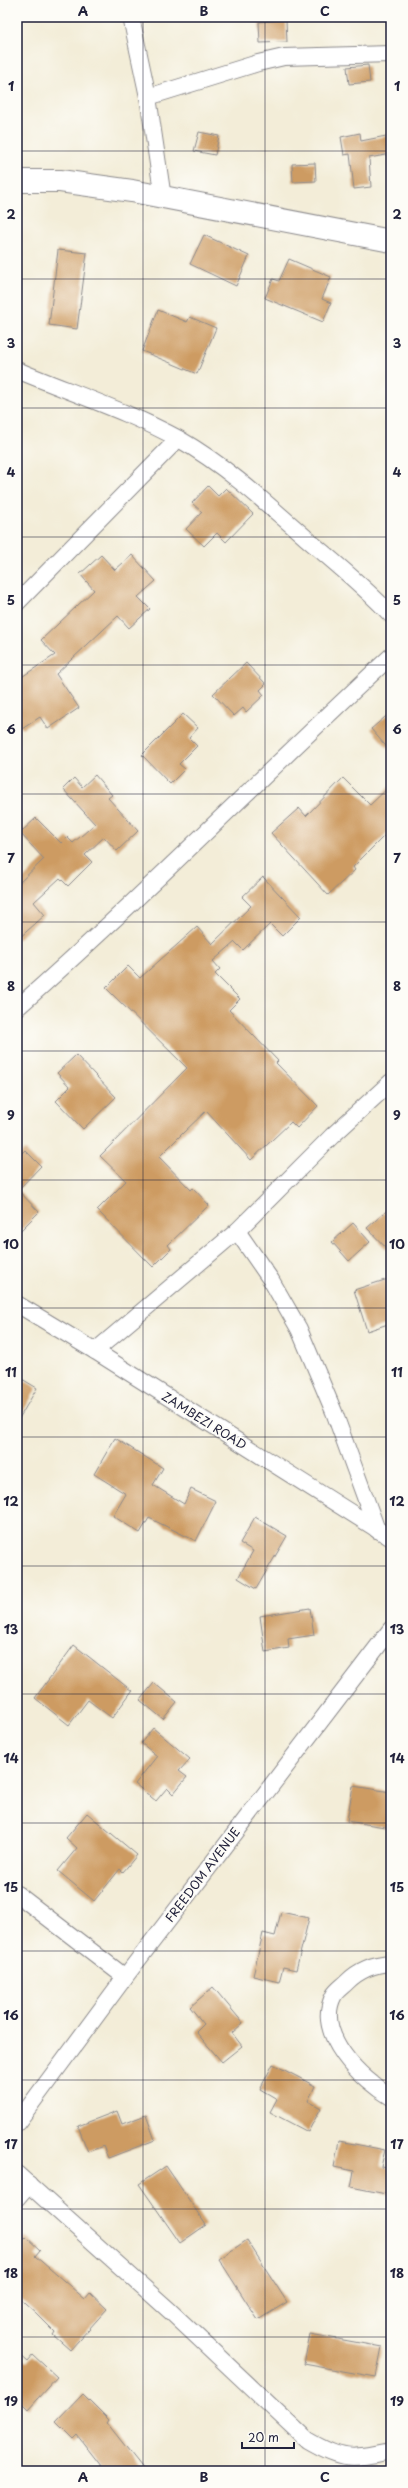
<svg xmlns="http://www.w3.org/2000/svg" width="408" height="2488" viewBox="0 0 408 2488" font-family="'Playpen Sans',sans-serif">
<rect width="100%" height="100%" fill="#fdfcf7"/>
<filter id="ink" filterUnits="userSpaceOnUse"><feTurbulence type="fractalNoise" baseFrequency=".025" numOctaves="2"/><feDisplacementMap in="SourceGraphic" scale="8" xChannelSelector="R" yChannelSelector="G"/><feConvolveMatrix kernelMatrix="1 2 1 2 8 2 1 2 1" color-interpolation-filters="sRGB"/></filter>
<filter id="wash" filterUnits="userSpaceOnUse"><feTurbulence type="fractalNoise" baseFrequency=".012" numOctaves="4" result="noise"/><feDisplacementMap in="SourceGraphic" scale="16" xChannelSelector="R" yChannelSelector="G"/><feGaussianBlur stdDeviation="0.9" result="paint"/><feColorMatrix in="noise" values="0 0 0 0 0 0 0 0 0 0 0 0 0 0 0 0 0 1.4 0 .05"/><feComposite in="paint" operator="in"/></filter>
<g filter="url(#wash)">
<rect width="100%" height="100%" fill="#f3edd8"/>
<g id="blocks">
<g fill="#cd9b62">
<path d="M286 20 287 42 260 43 259 22Z"/>
<path d="M368 65 370 82 349 84 347 67Z"/>
<path d="M199 132 219 136 215 155 194 151Z"/>
<path d="M360 133 361 141 391 135V154L369 158 371 187 354 189 350 154 344 155 341 137Z"/>
<path d="M315 163 316 181 293 182 292 164Z"/>
<path d="M204 235 249 256 236 286 190 264Z"/>
<path d="M58 250 87 253 77 329 49 325Z"/>
<path d="M289 259 331 277 322 299 331 303 323 322 265 298 273 279 279 281Z"/>
<path d="M158 310 187 322 190 317 216 328 197 374 142 351Z"/>
<path d="M208 486 218 496 226 488 253 514 226 542 217 533 204 546 186 529 202 512 192 503Z"/>
<path d="M101 555 115 570 132 555 156 581 138 597 150 609 129 628 118 616 56 674 79 708 48 729 40 717 22 729 17 721V680L55 655 41 640 94 590 80 574Z"/>
<path d="M246 663 266 684 260 690 264 695 246 712 243 708 234 716 213 694Z"/>
<path d="M391 712V752L371 729Z"/>
<path d="M183 714 198 728 189 738 197 746 179 764 185 769 170 784 142 755Z"/>
<path d="M95 775 112 795 108 798 138 831 117 851 104 837 85 855 92 862 68 886 60 878 34 902 45 915 17 940V885L44 859 20 833 36 818 61 843 67 837 73 843 95 824 63 789 74 778 82 787Z"/>
<path d="M343 778 370 805 391 785V829L353 867 355 870 328 895 271 833 299 808 306 816Z"/>
<path d="M263 877 301 917 282 936 270 924 243 950 235 942 213 961 220 969 215 974 240 999 229 1010 278 1061 276 1063 318 1106 297 1128 291 1122 251 1160 206 1111 183 1133 159 1157 191 1190 193 1188 209 1205 168 1245 171 1249 153 1267 97 1210 126 1181 100 1156 187 1068 106 988 128 966 140 978 197 927 212 944 251 906 242 897Z"/>
<path d="M76 1055 116 1097 83 1129 56 1101 70 1087 57 1073Z"/>
<path d="M25 1150 41 1166 18 1190 39 1212 17 1234V1158Z"/>
<path d="M391 1207V1253L367 1228Z"/>
<path d="M353 1223 370 1242 349 1261 332 1242Z"/>
<path d="M391 1278V1323L367 1331 354 1290Z"/>
<path d="M17 1376 37 1388 17 1422Z"/>
<path d="M115 1438 163 1468 153 1485 184 1504 191 1489 216 1501 196 1541 149 1518 140 1533 113 1516 126 1494 94 1474Z"/>
<path d="M255 1517 287 1536 256 1589 238 1578 253 1551 240 1543Z"/>
<path d="M310 1608 314 1635 288 1639 289 1648 265 1652 260 1616Z"/>
<path d="M74 1645 132 1691 112 1718 88 1700 69 1725 35 1698Z"/>
<path d="M154 1683 177 1702 163 1719 140 1700Z"/>
<path d="M153 1728 190 1759 179 1771 187 1777 173 1794 167 1788 156 1801 135 1784 157 1756 141 1743Z"/>
<path d="M353 1786 391 1792V1828L347 1821Z"/>
<path d="M87 1813 137 1855 123 1872 120 1869 94 1901 58 1871 77 1848 66 1838Z"/>
<path d="M281 1912 309 1918 296 1970 283 1967 279 1982 253 1976 263 1933 275 1936Z"/>
<path d="M213 1987 243 2023 232 2033 242 2046 222 2062 196 2032 204 2024 190 2007Z"/>
<path d="M273 2064 315 2086 308 2101 321 2108 308 2132 270 2112 277 2099 260 2089Z"/>
<path d="M117 2111 122 2124 146 2115 155 2140 108 2158 103 2146 88 2152 78 2126Z"/>
<path d="M339 2141 385 2150 381 2167 391 2169V2195L351 2187 354 2171 334 2167Z"/>
<path d="M166 2166 206 2225 180 2243 139 2184Z"/>
<path d="M26 2237 40 2250 35 2256 64 2281 85 2299 90 2293 107 2309 70 2350 53 2335 55 2332 36 2313 17 2296V2247Z"/>
<path d="M247 2240 287 2302 258 2320 219 2259Z"/>
<path d="M310 2334 382 2347 376 2377 304 2364Z"/>
<path d="M17 2353 27 2362 33 2355 57 2377 28 2409 17 2398Z"/>
<path d="M83 2394 109 2420 107 2423 145 2471H105L77 2435 73 2439 56 2422Z"/>
</g>
</g>
</g>
<g filter="url(#ink)">
<use href="#blocks" fill-opacity="0" stroke="#8a888a" stroke-width="1"/>
<g fill="none" stroke-linecap="round" stroke-linejoin="round">
<defs>
<g id="street">
<path d="M131 17 148 97 163 198"/>
<path d="M148 97 258 63 284 57 391 54"/>
<path d="M17 370C69 392 130 412 179 439 226 466 265 502 306 538 335 563 365 587 391 615"/>
<path d="M17 603 178 439"/>
<path d="M17 1008C145 895 266 772 391 656"/>
<path d="M237 1231 271 1280 299 1329 334 1412 377 1530"/>
<path d="M17 1304 95 1351 391 1538"/>
<path d="M95 1351 237 1231 332 1136 391 1082"/>
<path d="M17 1894 125 1977"/>
<path d="M391 1963C374 1964 359 1970 347 1982 343 1986 336 1991 334 1995 313 2034 362 2080 391 2097"/>
<path d="M17 2123 125 1977 391 1629"/>
<path d="M17 2174 170 2311 307 2440C343 2461 351 2459 391 2451"/>
<path d="M17 2198 29 2184"/>
</g>
<path id="secondary" d="M17 181H60L132 191 391 241"/>
</defs>
<use href="#street" stroke="#8a888a" stroke-width="18"/>
<use href="#secondary" stroke="#8a888a" stroke-width="24"/>
<use href="#street" stroke="#fff" stroke-width="16"/>
<use href="#secondary" stroke="#fff" stroke-width="22"/>
</g>
</g>
<path fill="none" stroke="#22223b" stroke-width="1" stroke-opacity="0.55" d="M143 17V2471M265 17V2471M17 151H391M17 279H391M17 408H391M17 537H391M17 665H391M17 794H391M17 922H391M17 1051H391M17 1180H391M17 1308H391M17 1437H391M17 1566H391M17 1694H391M17 1823H391M17 1951H391M17 2080H391M17 2209H391M17 2337H391"/>
<g text-anchor="middle" stroke-width="4" stroke-linejoin="round" paint-order="stroke">
<g font-size="12" fill="#22223b" stroke="#fdfcf7">
<text transform="translate(204 1421) rotate(32)" y="4">ZAMBEZI ROAD</text>
<text transform="translate(203 1875) rotate(-53)" y="4">FREEDOM AVENUE</text>
</g>
</g>
<rect width="408" height="2488" fill="none" stroke="#fdfcf7" stroke-width="44"/>
<path d="M242 2442v6h52v-6" fill="none" stroke="#22223b" stroke-width="2"/>
<text x="248" y="2442" font-size="12" fill="#22223b" stroke="#fdfcf7" stroke-width="3" paint-order="stroke">20 m</text>
<rect x="22" y="22" width="364" height="2444" fill="none" stroke="#22223b" stroke-width="1.5"/>
<g font-size="13" text-anchor="middle" font-weight="bold" fill="#22223b">
<text x="83" y="16">A</text>
<text x="204" y="16">B</text>
<text x="325" y="16">C</text>
<text x="11" y="91">1</text>
<text x="397" y="91">1</text>
<text x="11" y="219">2</text>
<text x="397" y="219">2</text>
<text x="11" y="348">3</text>
<text x="397" y="348">3</text>
<text x="11" y="477">4</text>
<text x="397" y="477">4</text>
<text x="11" y="605">5</text>
<text x="397" y="605">5</text>
<text x="11" y="734">6</text>
<text x="397" y="734">6</text>
<text x="11" y="863">7</text>
<text x="397" y="863">7</text>
<text x="11" y="991">8</text>
<text x="397" y="991">8</text>
<text x="11" y="1120">9</text>
<text x="397" y="1120">9</text>
<text x="11" y="1249">10</text>
<text x="397" y="1249">10</text>
<text x="11" y="1377">11</text>
<text x="397" y="1377">11</text>
<text x="11" y="1506">12</text>
<text x="397" y="1506">12</text>
<text x="11" y="1634">13</text>
<text x="397" y="1634">13</text>
<text x="11" y="1763">14</text>
<text x="397" y="1763">14</text>
<text x="11" y="1892">15</text>
<text x="397" y="1892">15</text>
<text x="11" y="2020">16</text>
<text x="397" y="2020">16</text>
<text x="11" y="2149">17</text>
<text x="397" y="2149">17</text>
<text x="11" y="2278">18</text>
<text x="397" y="2278">18</text>
<text x="11" y="2406">19</text>
<text x="397" y="2406">19</text>
<text x="83" y="2482">A</text>
<text x="204" y="2482">B</text>
<text x="325" y="2482">C</text>
</g>
</svg>
